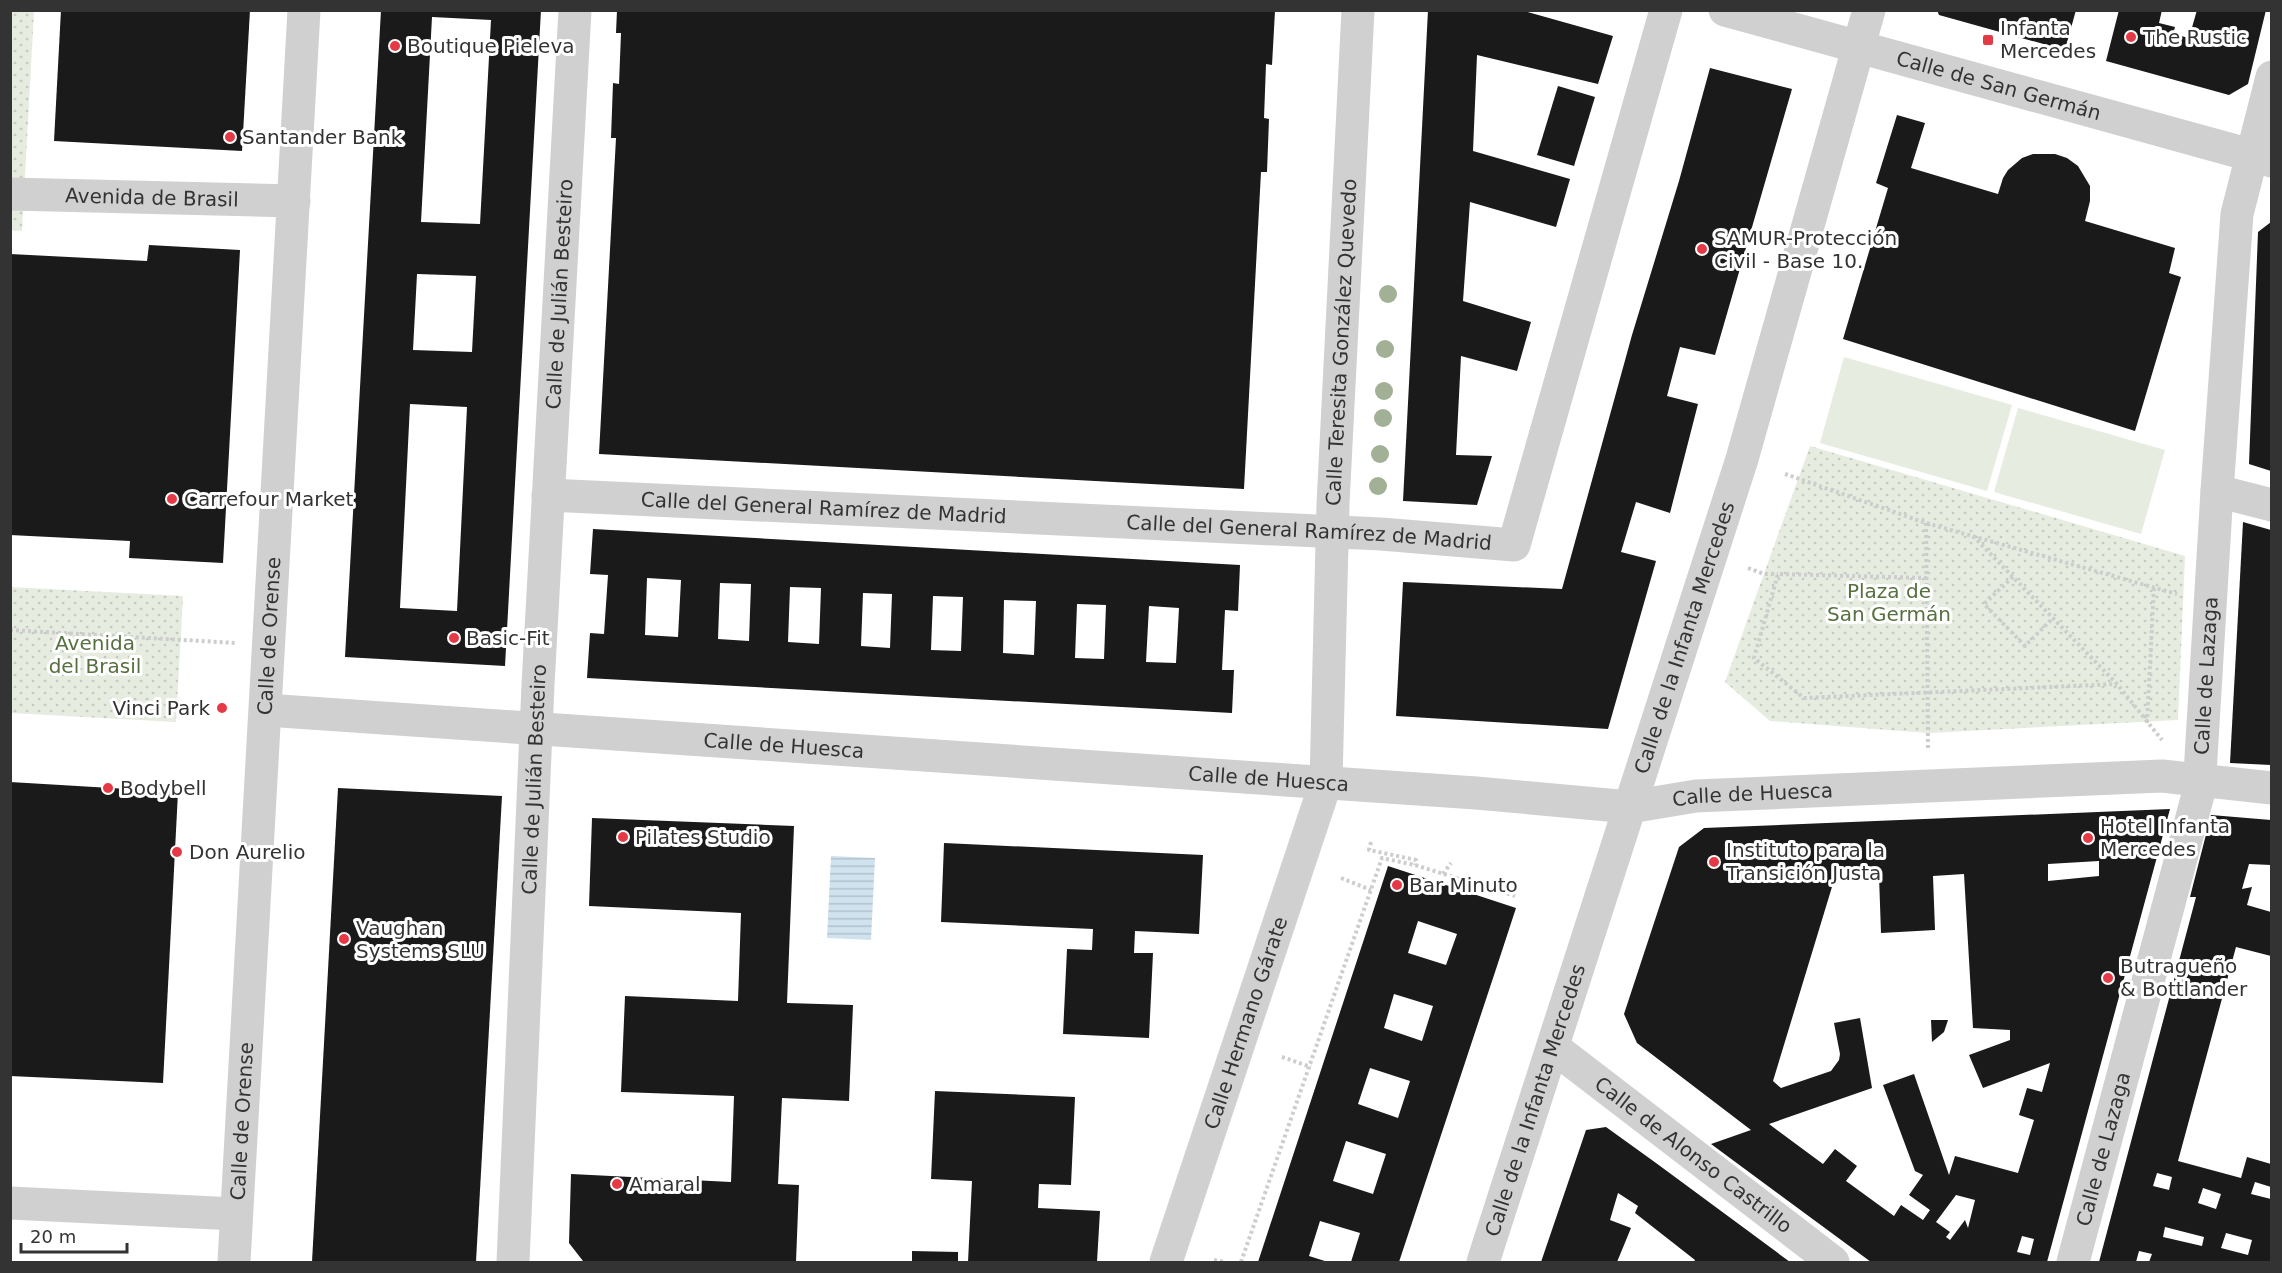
<svg xmlns="http://www.w3.org/2000/svg" width="2282" height="1273" viewBox="0 0 2282 1273" font-family="'DejaVu Sans',sans-serif">
<defs>
<pattern id="park-dots" width="8" height="8" patternUnits="userSpaceOnUse" patternTransform="scale(1.5)"><rect width="8" height="8" fill="#e6ecdf"/><path d="M2 2h.1M6 6h.1" fill="none" stroke="#c6cbc0" stroke-width="1.8" stroke-linecap="round"/></pattern>
<pattern id="water-rules" width="6" height="5" patternUnits="userSpaceOnUse" patternTransform="scale(1.5)"><rect width="6" height="5" fill="#cfe2ee"/><path d="M0 2.5h6" fill="none" stroke="#b2c2cd"/></pattern>
</defs>
<rect width="100%" height="100%" fill="#fff"/>
<g fill="url(#park-dots)">
<path d="M10 11H34L22 231 10 230Z"/>
<path d="M1810 446 2185 556 2178 720 1928 733 1770 721 1725 682Z"/>
<path d="M10 587 183 596 176 722 11 713Z"/>
</g>
<g fill="#e6ecdf">
<path d="M1844 357 2012 405 1987 491 1820 443Z"/>
<path d="M2018 408 2165 450 2141 534 1994 492Z"/>
</g>
<path fill="url(#water-rules)" d="M831 856 875 858 871 940 827 938Z"/>
<g fill="#1a1a1a" fill-rule="evenodd">
<path d="M61 10H250L242 151 54 141Z"/>
<path d="M381 10H541L505 666 345 657ZM432 17 491 20 480 224 421 222ZM417 274 476 276 472 352 413 350ZM410 404 467 407 457 611 400 608Z"/>
<path d="M617 10 1275 11 1272 65 1266 64 1264 118 1269 119 1267 172H1261L1244 489 599 454 616 138H611L613 83 619 84 621 33H616Z"/>
<path d="M1428 10H1520L1613 36 1598 84 1477 55 1473 151 1570 179 1556 227 1470 202 1463 301 1531 322 1517 371 1461 356 1456 455 1492 456 1477 505 1403 501Z"/>
<path d="M1937 10H2076L2065 50 1939 15Z"/>
<path d="M2119 10H2162L2159 23 2175 27 2173 34 2189 38 2197 10H2266L2248 84 2229 95 2106 61Z"/>
<path d="M1710 68 1792 89 1715 355 1680 347 1667 396 1698 404 1670 513 1636 502 1621 552 1656 561 1608 729 1396 716 1403 582 1562 589 1632 335 1679 181Z"/>
<path d="M1558 86 1595 97 1574 166 1537 155Z"/>
<path d="M1897 115 1925 123 1911 168 1998 194 2003 178 2008 170 2022 158 2033 154H2055L2067 158 2078 166 2090 186V201L2085 221 2175 248 2169 273 2181 277 2135 431 1843 339 1888 188 1876 183Z"/>
<path d="M2271 222V471L2249 464 2258 232Z"/>
<path d="M149 245 240 250 223 563 129 558 130 541 10 535V254L147 261Z"/>
<path d="M2243 522 2271 530V765L2230 763Z"/>
<path d="M593 529 1240 565 1238 611 1225 610 1222 670H1234L1232 713 587 678 590 633 604 634 608 575 590 574ZM647 578 681 580 678 637 645 635ZM720 583 751 584 749 641 718 639ZM790 587 821 588 819 644 788 642ZM863 593 892 594 890 648 861 646ZM933 596 963 597 961 651 931 650ZM1004 600 1036 601 1034 655 1003 653ZM1077 604 1106 605 1104 659 1075 658ZM1149 606 1179 608 1176 663 1146 662Z"/>
<path d="M10 782 178 792 163 1083 10 1076Z"/>
<path d="M338 788 502 796 476 1262H312Z"/>
<path d="M2170 809 2047 1262H1871L1711 1144 1751 1130 1637 1043 1624 1014 1679 847 1704 828ZM2099 861V876L2048 881V864ZM1964 874 1973 1028 2010 1030V1040L1969 1055 1983 1088 2050 1063 2042 1092 2027 1088 2019 1115 2034 1120 2018 1173 1955 1156 1949 1175 1914 1074 1883 1085 1915 1171 1923 1175 1909 1195 1930 1210 1923 1220 1901 1205 1894 1216 1846 1181 1857 1166 1835 1149 1823 1164 1769 1124 1872 1088 1860 1018 1834 1023 1840 1054 1839 1060 1831 1071 1781 1088 1773 1081 1835 877 1879 876 1881 933 1935 930 1933 876ZM1956 1195 1975 1200 1968 1228 1965 1220 1950 1240 1946 1237 1950 1232 1936 1222ZM2022 1236 2034 1239 2030 1255 2017 1252Z"/>
<path d="M2211 815 2271 820V865L2249 864 2242 889 2252 887 2247 905 2271 912V956L2236 947 2178 1161 2241 1178 2247 1157 2271 1164V1187L2255 1182 2251 1194 2271 1199V1262H2149L2152 1254 2139 1251 2136 1262H2099L2196 897H2190ZM2157 1173 2172 1177 2169 1190 2153 1186ZM2203 1188 2221 1194 2216 1209 2198 1203ZM2165 1227 2204 1237 2202 1246 2163 1237ZM2226 1233 2252 1240 2248 1255 2221 1248Z"/>
<path d="M592 818 794 826 787 1003 853 1005 849 1101 782 1098 778 1184 799 1185 796 1262 583 1261 569 1243 571 1174 731 1182 734 1096 621 1092 625 996 738 1001 741 913 589 906Z"/>
<path d="M944 843 1203 855 1199 934 1135 931 1134 953H1153L1149 1038 1063 1034 1067 949 1092 950 1093 929 941 922Z"/>
<path d="M1388 866 1516 908 1498 963 1399 1262H1351L1360 1233 1320 1221 1309 1256 1328 1262H1258ZM1418 921 1457 934 1446 965 1408 953ZM1394 994 1433 1006 1422 1041 1384 1028ZM1370 1068 1410 1081 1398 1118 1358 1104ZM1346 1141 1386 1154 1373 1194 1333 1181Z"/>
<path d="M1931 1020H1948L1944 1032 1932 1042Z"/>
<path d="M935 1091 1075 1097 1071 1185 1039 1184 1038 1208 1100 1211 1097 1262H968L972 1181 931 1179Z"/>
<path d="M1606 1127 1656 1163 1790 1262H1694L1695 1260 1635 1213 1638 1206 1618 1193 1610 1220 1631 1228 1617 1262H1541L1586 1130Z"/>
<path d="M912 1251 958 1252V1262H912Z"/>
</g>
<g fill="none" stroke-linecap="round" stroke-linejoin="round">
<g stroke="#cdcdcd" stroke-width="4" stroke-dasharray="3 3" stroke-linecap="butt">
<path d="M1785 474 1926 523 2177 594"/>
<path d="M1926 523 1928 749"/>
<path d="M1973 536 2117 684 2162 740"/>
<path d="M1748 568 1764 574H1778"/>
<path d="M2013 577 1984 604 2025 646 2053 618"/>
<path d="M1927 578 1778 574 1754 658 1804 698 2117 684"/>
<path d="M10 630 236 643"/>
<path d="M2147 723 2154 588"/>
<path d="M1371 842 1369 850 1416 860 1415 865"/>
<path d="M1443 874 1451 863"/>
<path d="M1341 878 1371 890"/>
<path d="M1282 1057 1311 1067"/>
<path d="M1214 1260 1225 1262"/>
<path d="M1241 1262 1382 858 1415 865 1515 896"/>
</g>
<g stroke="#d0d0d0" stroke-width="33">
<path id="s1" d="M1725 10 2272 161"/>
<path id="s2" d="M10 194 294 201"/>
<path d="M2217 491 2272 505"/>
<path id="s3" d="M548 495 1381 534 1514 545 1666 10"/>
<path id="s4" d="M266 710 1476 793 1630 807 1696 796 2162 776 2272 788"/>
<path id="s5" d="M1553 1047 1833 1262"/>
<path d="M10 1203 236 1214"/>
<path id="s6" d="M234 1262 304 10"/>
<path id="s7" d="M513 1262 538 685 575 10"/>
<path id="s8" d="M1166 1262 1326 782 1333 504 1358 10"/>
<path id="s9" d="M1483 1262 1742 459 1869 10"/>
<path id="s10" d="M2073 1262 2199 791 2217 491 2237 214 2272 77"/>
</g>
</g>
<g fill="#a2b095">
<circle cx="1388" cy="294" r="9"/>
<circle cx="1385" cy="349" r="9"/>
<circle cx="1384" cy="391" r="9"/>
<circle cx="1383" cy="418" r="9"/>
<circle cx="1380" cy="454" r="9"/>
<circle cx="1378" cy="486" r="9"/>
</g>
<g fill="#e63946" stroke="#fff" stroke-width="2">
<circle cx="2131" cy="37" r="6"/>
<rect x="1982" y="34" width="12" height="12" rx="3"/>
<circle cx="395" cy="46" r="6"/>
<circle cx="230" cy="137" r="6"/>
<circle cx="1702" cy="249" r="6"/>
<circle cx="172" cy="499" r="6"/>
<circle cx="454" cy="638" r="6"/>
<circle cx="222" cy="708" r="6"/>
<circle cx="108" cy="788" r="6"/>
<circle cx="623" cy="837" r="6"/>
<circle cx="2088" cy="838" r="6"/>
<circle cx="177" cy="852" r="6"/>
<circle cx="1714" cy="862" r="6"/>
<circle cx="1397" cy="885" r="6"/>
<circle cx="344" cy="939" r="6"/>
<circle cx="2108" cy="978" r="6"/>
<circle cx="617" cy="1184" r="6"/>
</g>
<g text-anchor="middle" stroke-width="6" stroke-linejoin="round" paint-order="stroke">
<g font-size="20" fill="#333" stroke="#fff" text-anchor="start">
<text x="2000" y="35">Infanta<tspan x="2000" dy="23">Mercedes</tspan></text>
<text x="2143" y="44">The Rustic</text>
<text x="407" y="53">Boutique Pieleva</text>
<text x="242" y="144">Santander Bank</text>
<text x="1714" y="245">SAMUR-Protección<tspan x="1714" dy="23">Civil - Base 10.</tspan></text>
<text x="184" y="506">Carrefour Market</text>
<text x="466" y="645">Basic-Fit</text>
<text x="210" y="715" text-anchor="end">Vinci Park</text>
<text x="120" y="795">Bodybell</text>
<text x="2100" y="833">Hotel Infanta<tspan x="2100" dy="23">Mercedes</tspan></text>
<text x="635" y="844">Pilates Studio</text>
<text x="1726" y="857">Instituto para la<tspan x="1726" dy="23">Transición Justa</tspan></text>
<text x="189" y="859">Don Aurelio</text>
<text x="1409" y="892">Bar Minuto</text>
<text x="356" y="935">Vaughan<tspan x="356" dy="23">Systems SLU</tspan></text>
<text x="2120" y="973">Butragueño<tspan x="2120" dy="23">&amp; Bottlander</tspan></text>
<text x="629" y="1191">Amaral</text>
</g>
<g font-size="20" fill="#333" stroke="#fff">
<text dy="7" stroke="none"><textPath href="#s1" startOffset="284">Calle de San Germán</textPath></text>
<text dy="7" stroke="none"><textPath href="#s2" startOffset="142">Avenida de Brasil</textPath></text>
<text dy="7" stroke="none"><textPath href="#s7" startOffset="969">Calle de Julián Besteiro</textPath></text>
<text dy="7" stroke="none"><textPath href="#s8" startOffset="946">Calle Teresita González Quevedo</textPath></text>
<text dy="7" stroke="none"><textPath href="#s3" startOffset="276">Calle del General Ramírez de Madrid</textPath></text>
<text dy="7" stroke="none"><textPath href="#s3" startOffset="762">Calle del General Ramírez de Madrid</textPath></text>
<text dy="7" stroke="none"><textPath href="#s6" startOffset="627">Calle de Orense</textPath></text>
<text dy="7" stroke="none"><textPath href="#s9" startOffset="656">Calle de la Infanta Mercedes</textPath></text>
<text dy="7" stroke="none"><textPath href="#s10" startOffset="603">Calle de Lazaga</textPath></text>
<text dy="7" stroke="none"><textPath href="#s4" startOffset="519">Calle de Huesca</textPath></text>
<text dy="7" stroke="none"><textPath href="#s4" startOffset="1005">Calle de Huesca</textPath></text>
<text dy="7" stroke="none"><textPath href="#s7" startOffset="483">Calle de Julián Besteiro</textPath></text>
<text dy="7" stroke="none"><textPath href="#s4" startOffset="1491">Calle de Huesca</textPath></text>
<text dy="7" stroke="none"><textPath href="#s8" startOffset="252">Calle Hermano Gárate</textPath></text>
<text dy="7" stroke="none"><textPath href="#s9" startOffset="170">Calle de la Infanta Mercedes</textPath></text>
<text dy="7" stroke="none"><textPath href="#s6" startOffset="141">Calle de Orense</textPath></text>
<text dy="7" stroke="none"><textPath href="#s10" startOffset="117">Calle de Lazaga</textPath></text>
<text dy="7" stroke="none"><textPath href="#s5" startOffset="177">Calle de Alonso Castrillo</textPath></text>
</g>
<g font-size="20" fill="#56703f" stroke="#fff">
<text x="1889" y="598">Plaza de<tspan x="1889" dy="23">San Germán</tspan></text>
<text x="95" y="650">Avenida<tspan x="95" dy="23">del Brasil</tspan></text>
</g>
</g>
<rect width="2282" height="1273" fill="none" stroke="#333333" stroke-width="24"/>
<path d="M21 1243v9h106v-9" fill="none" stroke="#333333" stroke-width="3"/>
<text x="30" y="1243" font-size="18" fill="#333333" stroke="#ffffff" stroke-width="4.5" paint-order="stroke">20 m</text>
</svg>
